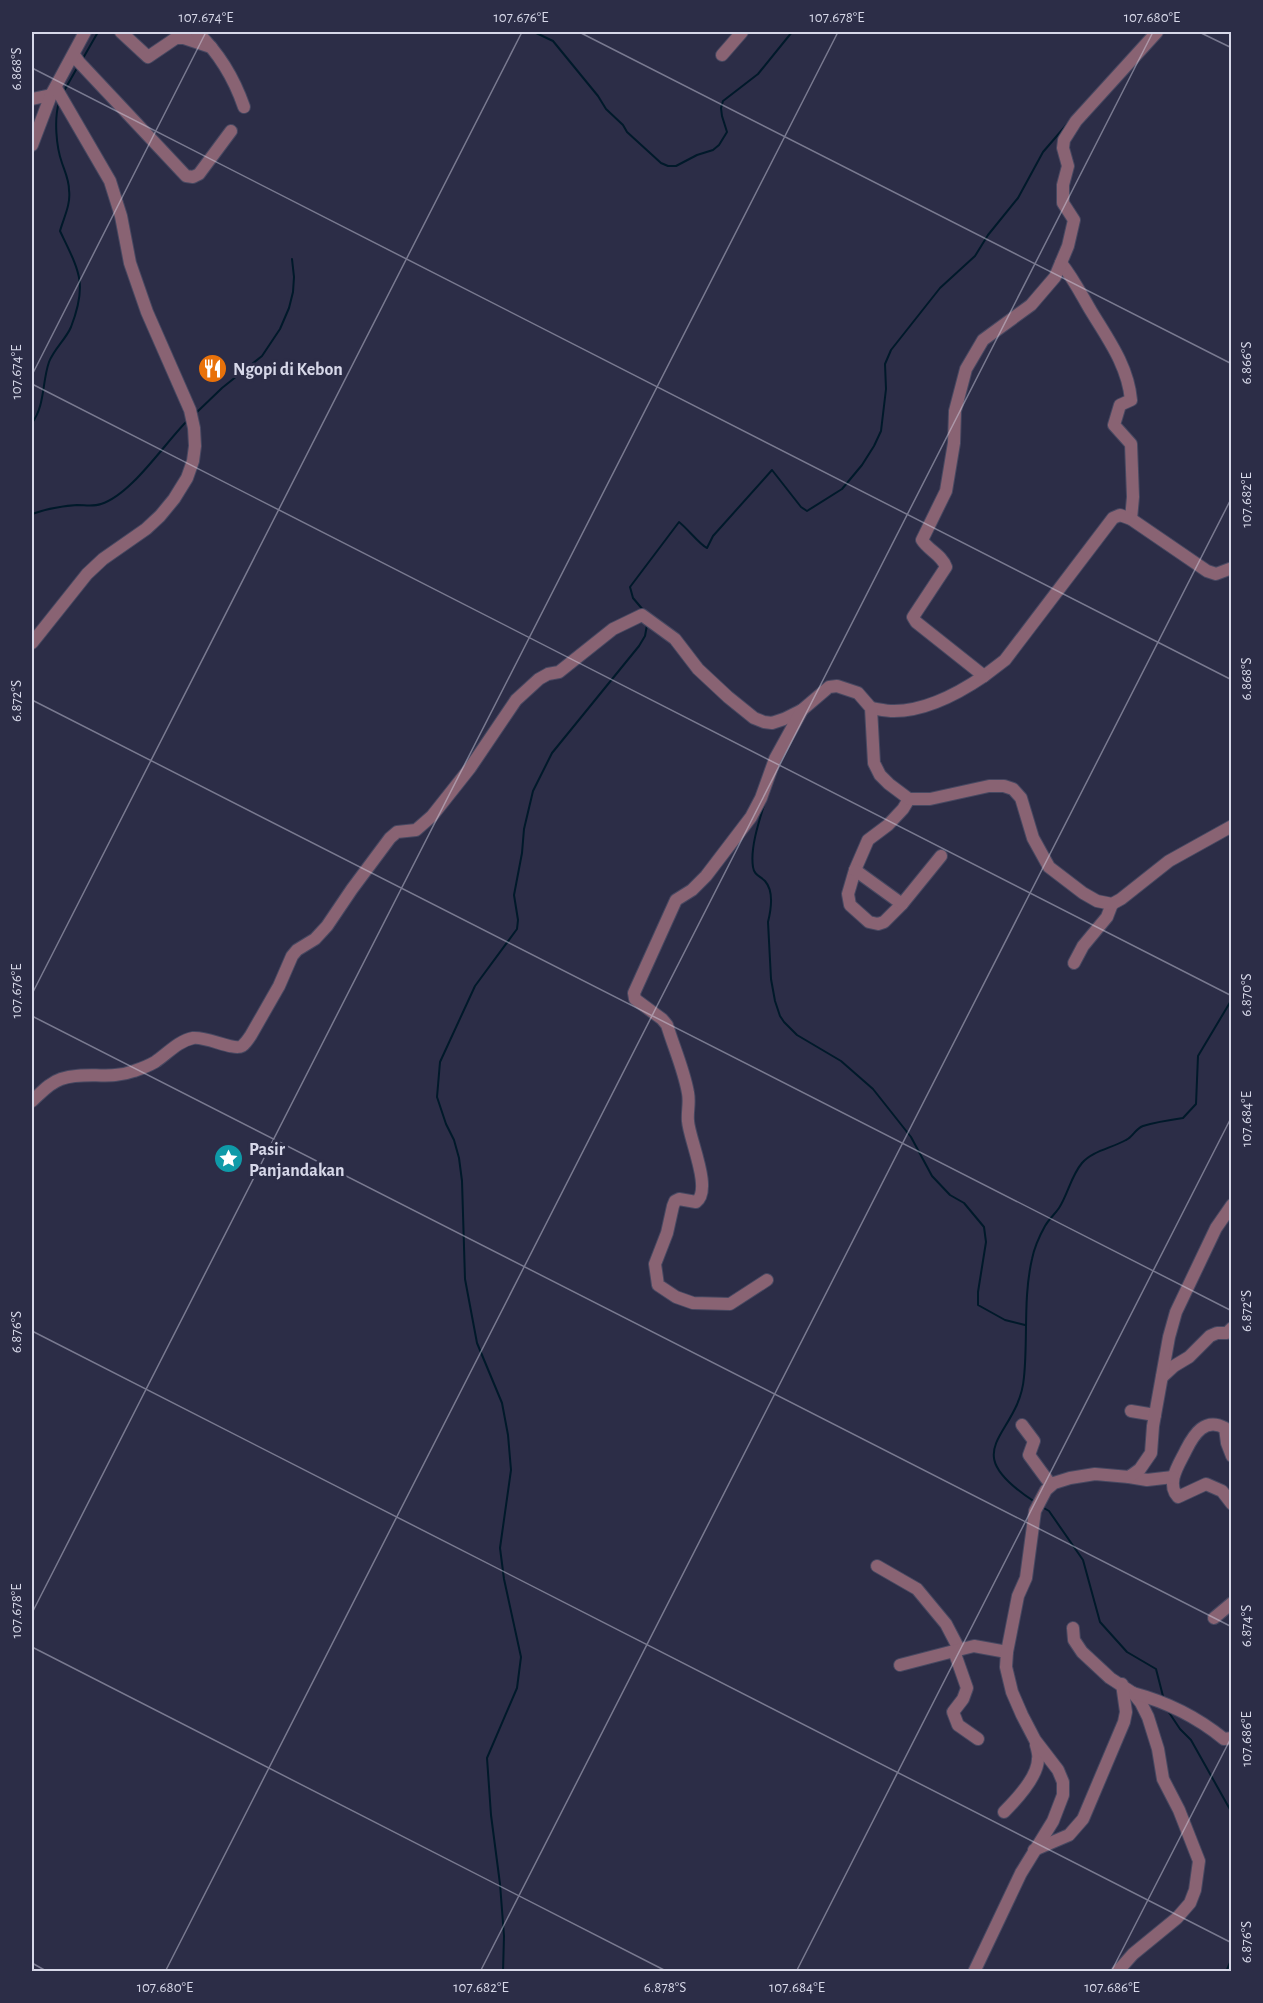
<svg xmlns="http://www.w3.org/2000/svg" width="1263" height="2003" viewBox="0 0 1263 2003" font-family="'Alegreya Sans',sans-serif">
<rect width="100%" height="100%" fill="#2c2d47"/>
<g fill="none" stroke-linecap="round" stroke-linejoin="round">
<g stroke="#00192a" stroke-width="2">
<path d="M534 32 553 41 598 96 606 109 623 125 627 132 661 163 668 166H676L697 155 713 150 719 145 727 132 722 116 721 108 723 101 758 74 792 32"/>
<path d="M82 60 98 32"/>
<path d="M64 91 77 68"/>
<path d="M196 413 222 388 262 356 280 329 289 308 293 292 294 277 292 259"/>
<path d="M32 423C45 406 42 382 49 362 54 349 66 339 71 327 88 283 79 271 60 231 64 217 71 204 69 190 69 180 65 172 62 163 56 146 54 119 59 102"/>
<path d="M32 514C46 509 62 506 77 505 85 505 93 507 101 504 131 495 164 444 187 421"/>
<path d="M644 611 633 598 630 587 679 522C687 528 700 545 707 548L713 536 772 470 801 507 807 511 842 489 862 465 874 446 881 431 886 389 885 364 891 350 940 288 975 256 988 235 1018 198 1043 152 1068 123"/>
<path d="M765 802C759 821 750 848 753 867 754 875 760 876 765 881 774 891 771 910 768 922L771 979 775 1001 780 1016 784 1022 797 1035 841 1061 873 1089 911 1137 932 1176 950 1195 964 1203 984 1227 986 1242 978 1292V1305L1005 1320 1025 1325"/>
<path d="M1035 1502C952 1448 1019 1438 1024 1377 1028 1338 1023 1298 1032 1259 1034 1249 1040 1235 1045 1226 1049 1219 1055 1214 1059 1208 1068 1194 1071 1176 1082 1163 1092 1151 1112 1148 1126 1140 1133 1137 1135 1129 1143 1126 1156 1122 1169 1120 1183 1118L1196 1104 1198 1056 1232 999"/>
<path d="M1042 1507 1049 1511 1083 1560 1100 1622 1127 1652 1156 1669 1164 1700"/>
<path d="M1168 1711 1180 1729 1191 1740 1232 1813"/>
<path d="M503 1972 504 1936 500 1884 491 1815 487 1758 517 1688 521 1657 504 1579 500 1548 511 1470 508 1435 502 1403 477 1343 465 1279 462 1181 459 1158 454 1140 446 1124 437 1097 440 1062 475 986 517 929 518 920 514 895 522 853 524 829 533 791 552 753 639 646 645 636 647 625"/>
<path d="M1226 1972 1232 1958"/>
</g>
<defs>
<g id="minor">
<path d="M121 32 148 57 176 38H184L211 47"/>
<path d="M197 32C219 53 234 78 244 107"/>
<path d="M74 55 79 62 186 176 193 177 199 174 231 131"/>
<path d="M722 55 742 32"/>
<path d="M32 99 51 95"/>
<path d="M32 145 51 95 85 32"/>
<path d="M1061 263C1073 278 1081 294 1091 311 1108 339 1128 366 1131 400L1120 405 1114 425 1131 444 1133 497 1131 519"/>
<path d="M32 643 87 574 103 559 146 529 160 516 174 499 187 478 193 461 195 446 194 428 190 410 147 312 130 263 121 216 110 181 56 88"/>
<path d="M984 676 1005 660 1113 518 1120 515 1131 519 1207 571 1216 574 1232 568"/>
<path d="M871 708C878 709 886 711 894 711 925 711 959 693 984 676L916 622 913 617 946 567C942 555 928 550 922 540L946 491 954 443 955 411 966 369 983 340 1031 305 1055 277 1068 246 1074 220 1063 203V185L1068 166 1063 148 1064 140 1076 121 1157 32"/>
<path d="M909 799 903 809 888 825 868 840 855 870 848 894 850 905 869 922 878 924 884 922 902 904 941 856"/>
<path d="M855 870 902 904"/>
<path d="M1074 963 1083 946 1107 917 1112 904"/>
<path d="M32 1101C41 1093 49 1083 61 1079 84 1071 110 1080 134 1071 140 1069 148 1066 155 1062 167 1054 178 1041 193 1038 206 1036 234 1051 242 1046 246 1043 249 1038 251 1035L279 986 292 956 297 950 315 939 327 926 352 889 390 838 397 832 416 830 432 816 470 768 516 700 539 679 548 674 559 672 613 629 642 615 675 639 698 669 728 697 754 718 764 722 772 723 784 719 802 710 829 687 837 686 858 693 871 708 874 763 880 775 889 784 909 799H930L989 786H1004L1013 789 1021 798 1033 838 1049 867 1083 893 1097 901 1112 904 1121 899 1169 861 1232 826"/>
<path d="M767 1280 730 1304 693 1303 676 1297 658 1285 655 1264 667 1233 673 1206 675 1201 679 1199 696 1202C713 1190 689 1139 688 1121 687 1112 690 1103 688 1093 684 1070 674 1048 667 1025L662 1019 635 999 634 993 676 900 692 890 706 876 751 817 761 798 775 759 802 710"/>
<path d="M1162 1377 1174 1366 1189 1357 1210 1336 1217 1333H1227L1232 1328"/>
<path d="M1131 1411 1155 1415"/>
<path d="M1022 1425 1034 1441 1029 1455 1051 1485"/>
<path d="M1232 1456 1227 1443 1225 1428C1205 1417 1194 1434 1186 1450 1180 1463 1165 1483 1178 1497L1206 1484 1222 1491 1232 1504"/>
<path d="M1129 1477 1147 1480 1173 1477"/>
<path d="M877 1566 917 1589 946 1624 959 1649"/>
<path d="M1214 1618 1232 1603"/>
<path d="M1073 1628 1074 1640 1082 1652 1110 1678 1133 1693 1141 1703 1148 1717 1158 1749 1163 1779 1179 1810 1199 1861 1195 1890 1190 1903 1177 1918 1133 1954 1117 1972"/>
<path d="M900 1665 954 1651"/>
<path d="M1133 1693C1167 1702 1197 1717 1224 1739L1232 1738"/>
<path d="M978 1739 958 1725 953 1712 963 1699 967 1688 954 1651 974 1646 1007 1652"/>
<path d="M1004 1812C1016 1800 1038 1777 1038 1759 1039 1755 1037 1749 1036 1745"/>
<path d="M1034 1850 1069 1835 1083 1819 1124 1722 1126 1712 1122 1684"/>
<path d="M974 1972 1021 1873 1053 1821 1063 1795V1782L1058 1770 1035 1740 1022 1715 1012 1692 1006 1667 1007 1652 1018 1596 1026 1578 1035 1511 1046 1490 1054 1483 1070 1478 1095 1474 1129 1477 1140 1469 1151 1453 1153 1426 1169 1337 1176 1312 1216 1228 1232 1205"/>
</g>
</defs>
<use href="#minor" stroke="#474861" stroke-width="14"/>
<use href="#minor" stroke="#896373" stroke-width="12"/>
</g>
<path fill="none" stroke="#d7d8e9" stroke-width="1.5" stroke-opacity="0.45" d="M579 32 1232 364M1199 32 1232 48M32 68 1232 680M32 375 206 32M32 384 1232 996M32 700 1232 1311M32 994 522 32M32 1016 1232 1627M32 1331 1232 1943M32 1613 838 32M32 1647 668 1972M32 1963 48 1972M165 1972 1153 32M480 1972 1232 497M796 1972 1232 1116M1111 1972 1232 1736"/>
<defs>
<symbol id="restaurant-disc" viewBox="-11 -11 22 22"><circle r="9.5" fill="#e8710a" stroke="#2c2d47"/><path d="M-5-6h1v4h1v-4h1v4h1v-4h1v5L-1.5 .5V6h-2V.5L-5-1ZM5-6V6H3V1.5H1.5Q1.5-4 5-6Z" fill="#fff"/></symbol>
<symbol id="sight-disc" viewBox="-11 -11 22 22"><circle r="9.5" fill="#0f9aa8" stroke="#2c2d47"/><path d="M0-6L1.8-2.2L6-1.7L2.9 1.2L3.7 5.4L0 3.3L-3.7 5.4L-2.9 1.2L-6-1.7L-1.8-2.2Z" fill="#fff"/></symbol>
</defs>
<g fill-rule="evenodd">
<use href="#restaurant-disc" x="196" y="352" width="33" height="33"/>
<use href="#sight-disc" x="212" y="1142" width="33" height="33"/>
</g>
<g text-anchor="middle" stroke-width="6" stroke-linejoin="round" paint-order="stroke">
<g font-size="18" font-weight="bold" fill="#d7d8e9" stroke="#2c2d47" text-anchor="start">
<text x="233" y="375">Ngopi di Kebon</text>
<text x="249" y="1155">Pasir<tspan x="249" dy="21">Panjandakan</tspan></text>
</g>
</g>
<rect width="1263" height="2003" fill="none" stroke="#2c2d47" stroke-width="66"/>
<rect x="33" y="33" width="1197" height="1937" fill="none" stroke="#d7d8e9" stroke-width="2"/>
<g font-size="15" text-anchor="middle" fill="#d7d8e9">
<text x="206" y="22">107.674°E</text>
<text x="521" y="22">107.676°E</text>
<text x="837" y="22">107.678°E</text>
<text x="1152" y="22">107.680°E</text>
<text transform="translate(16 69) rotate(-90)" y="5">6.868°S</text>
<text transform="translate(1246 363) rotate(-90)" y="5">6.866°S</text>
<text transform="translate(16 372) rotate(-90)" y="5">107.674°E</text>
<text transform="translate(1246 500) rotate(-90)" y="5">107.682°E</text>
<text transform="translate(1246 679) rotate(-90)" y="5">6.868°S</text>
<text transform="translate(16 701) rotate(-90)" y="5">6.872°S</text>
<text transform="translate(16 991) rotate(-90)" y="5">107.676°E</text>
<text transform="translate(1246 995) rotate(-90)" y="5">6.870°S</text>
<text transform="translate(1246 1119) rotate(-90)" y="5">107.684°E</text>
<text transform="translate(1246 1311) rotate(-90)" y="5">6.872°S</text>
<text transform="translate(16 1332) rotate(-90)" y="5">6.876°S</text>
<text transform="translate(16 1611) rotate(-90)" y="5">107.678°E</text>
<text transform="translate(1246 1626) rotate(-90)" y="5">6.874°S</text>
<text transform="translate(1246 1739) rotate(-90)" y="5">107.686°E</text>
<text transform="translate(1246 1942) rotate(-90)" y="5">6.876°S</text>
<text x="165" y="1992">107.680°E</text>
<text x="481" y="1992">107.682°E</text>
<text x="665" y="1992">6.878°S</text>
<text x="797" y="1992">107.684°E</text>
<text x="1112" y="1992">107.686°E</text>
</g>
</svg>
